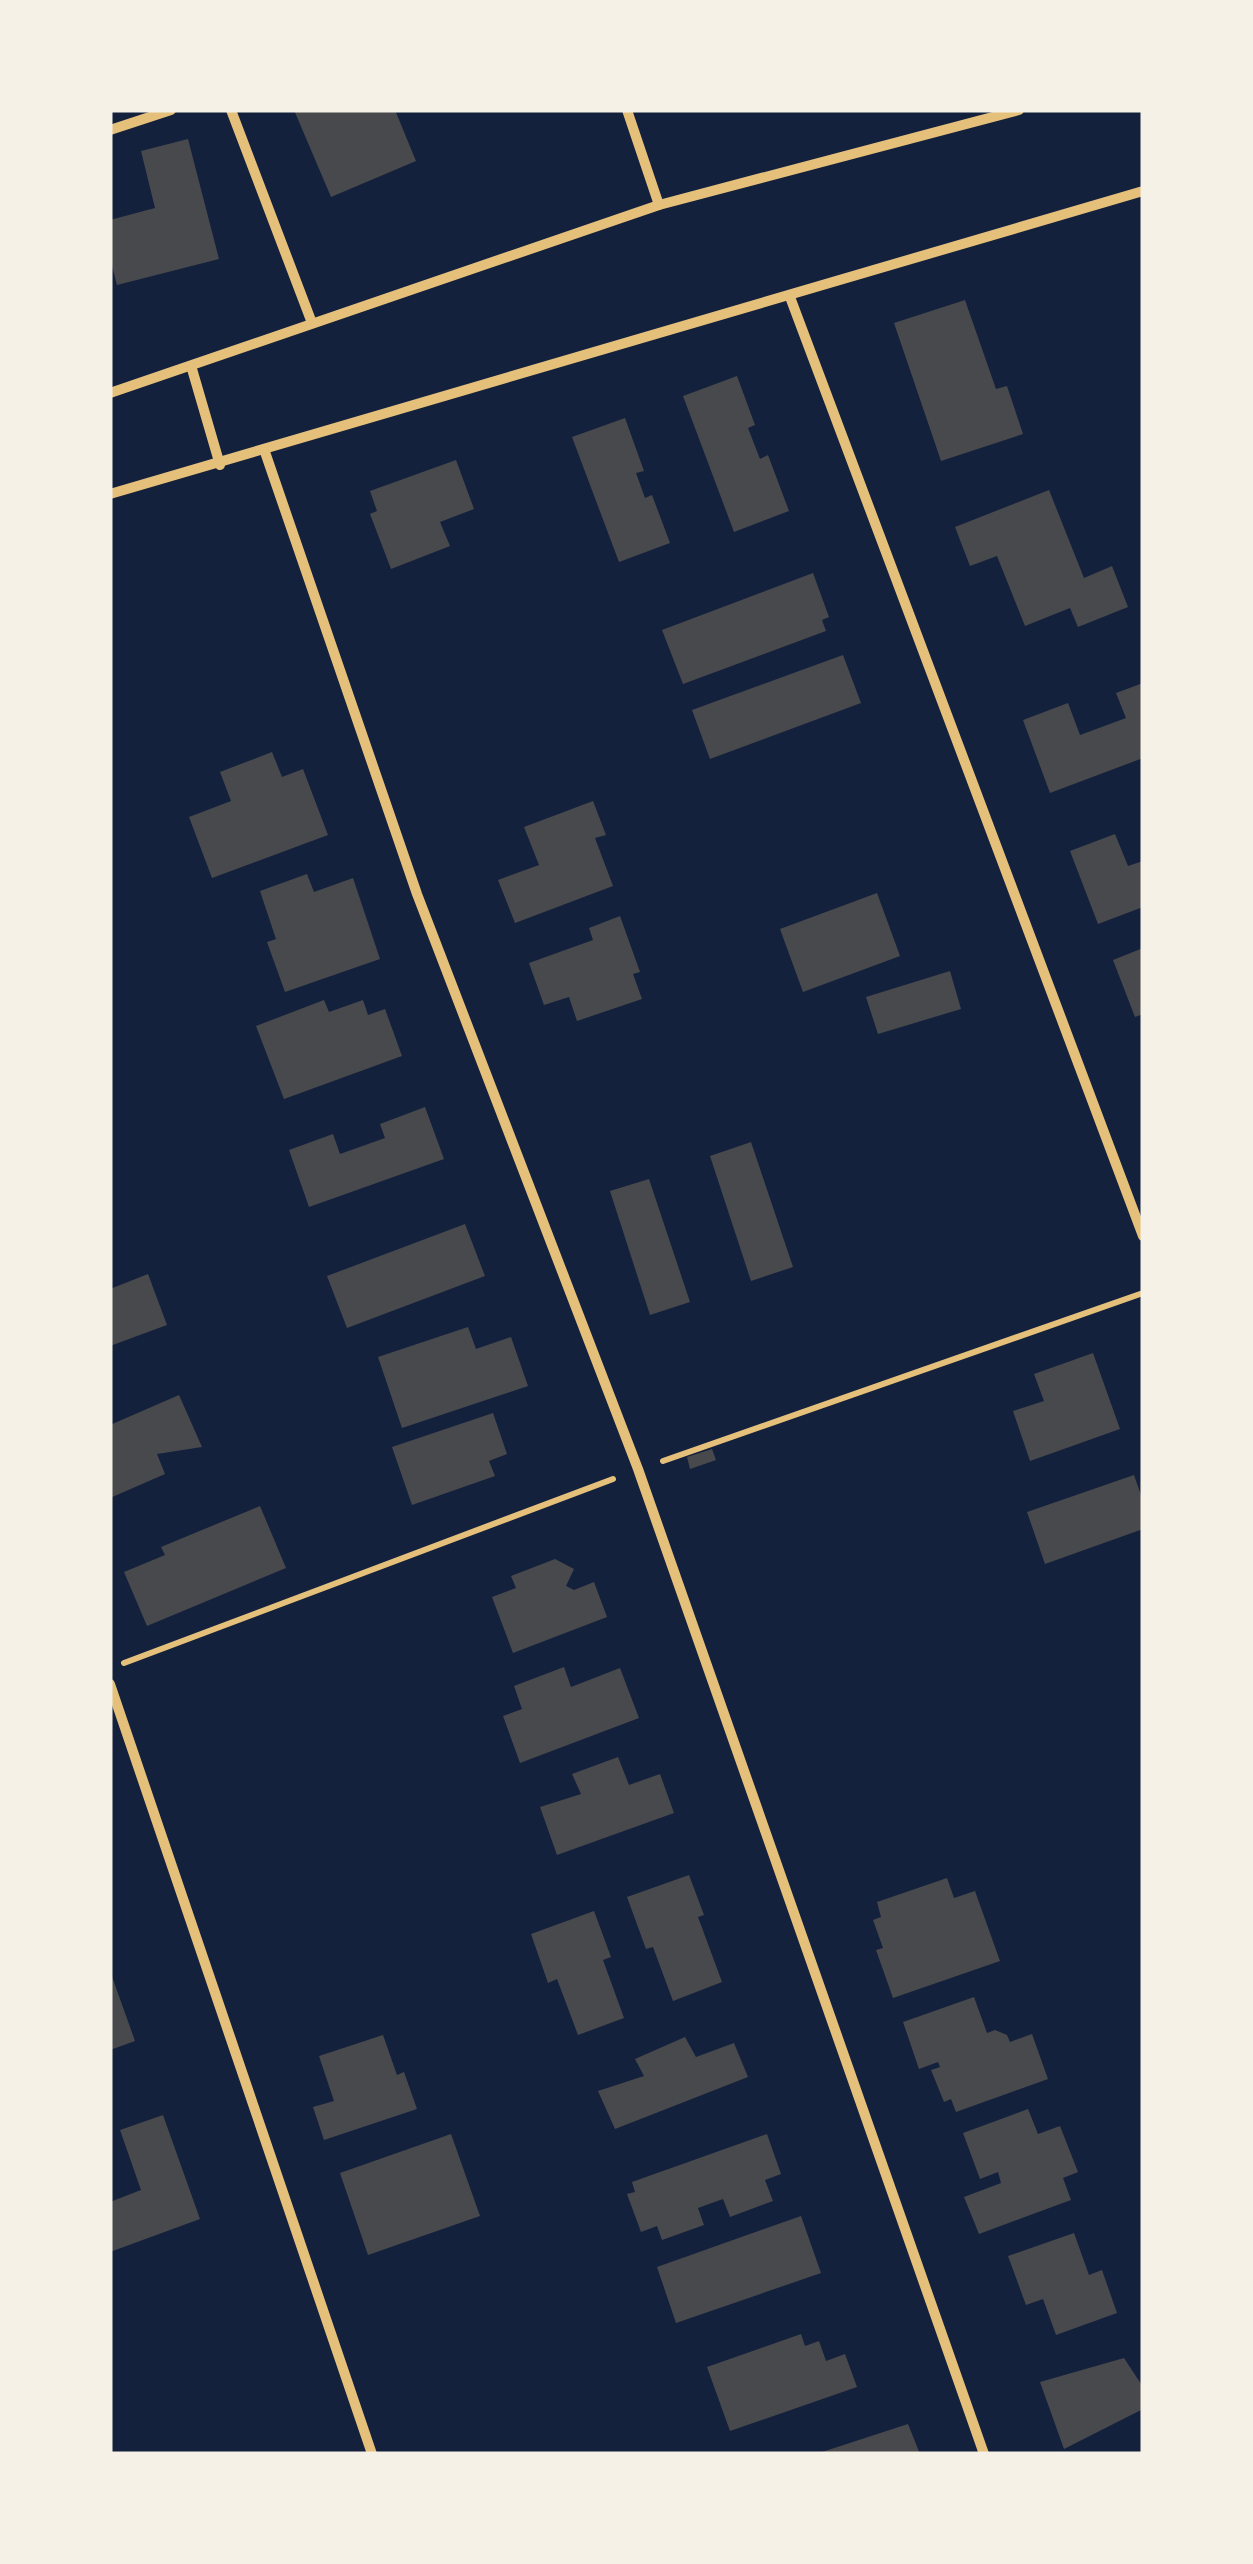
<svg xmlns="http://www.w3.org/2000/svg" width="1253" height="2564" viewBox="0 0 1253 2564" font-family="Montserrat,sans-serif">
<rect width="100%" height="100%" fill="#14213d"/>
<g fill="#48494c">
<path d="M294 110H395L416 161 331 197Z"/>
<path d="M188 139 219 259 117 285 110 258V220L155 208 141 151Z"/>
<path d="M965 300 996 389 1007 386 1023 434 941 461 894 323Z"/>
<path d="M737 376 755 425 748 428 760 459 768 455 789 511 734 532 683 396Z"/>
<path d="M625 418 644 471 636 473 645 498 652 495 670 543 619 562 572 437Z"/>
<path d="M456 460 474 509 440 522 450 546 391 569 370 514 377 511 370 491Z"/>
<path d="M1049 490 1084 578 1112 566 1128 607 1078 627 1070 608 1025 626 997 556 970 566 955 527Z"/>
<path d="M813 573 829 617 822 620 826 631 683 684 662 630Z"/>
<path d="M843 655 861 703 710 759 692 710Z"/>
<path d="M1143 683V758L1050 793 1023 720 1068 703 1080 735 1126 718 1116 693Z"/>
<path d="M272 752 282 777 303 769 328 835 212 878 189 817 231 801 220 772Z"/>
<path d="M593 801 606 835 595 838 613 886 515 923 498 880 539 865 524 827Z"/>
<path d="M1115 834 1128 866 1143 861V907L1098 924 1070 851Z"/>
<path d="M307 874 314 892 353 878 380 959 285 992 267 942 276 939 260 891Z"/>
<path d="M877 893 900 956 803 992 780 929Z"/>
<path d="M620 916 640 972 633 974 642 999 577 1021 569 997 544 1005 529 963 593 940 589 928Z"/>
<path d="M1143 948V1014L1135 1017 1113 960Z"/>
<path d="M950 971 961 1009 878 1034 866 997Z"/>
<path d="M324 1000 329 1012 363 1000 368 1015 385 1009 402 1056 284 1099 256 1026Z"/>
<path d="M425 1107 444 1159 309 1207 289 1150 333 1134 340 1154 385 1138 380 1124Z"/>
<path d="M751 1142 793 1267 751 1281 710 1156Z"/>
<path d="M649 1179 690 1302 650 1315 610 1191Z"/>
<path d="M465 1224 485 1276 347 1328 327 1276Z"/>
<path d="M148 1274 167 1325 110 1346V1289Z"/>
<path d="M468 1327 476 1349 511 1337 528 1386 402 1428 378 1357Z"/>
<path d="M1093 1353 1120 1429 1030 1461 1013 1411 1044 1401 1034 1374Z"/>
<path d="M179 1395 202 1447 157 1454 165 1474 110 1498V1425Z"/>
<path d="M493 1413 507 1454 489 1461 495 1476 412 1505 392 1447Z"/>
<path d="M712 1449 716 1460 690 1469 687 1457Z"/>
<path d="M1134 1475 1143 1501V1529L1045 1564 1027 1512Z"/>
<path d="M260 1506 286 1568 147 1626 124 1572 165 1555 161 1547Z"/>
<path d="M555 1559 574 1569 566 1586 574 1590 594 1582 607 1617 513 1653 492 1597 516 1588 511 1576Z"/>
<path d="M564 1667 571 1687 620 1668 639 1718 520 1763 503 1716 522 1709 514 1686Z"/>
<path d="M618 1757 629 1785 660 1774 674 1813 557 1855 540 1807 581 1794 572 1774Z"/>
<path d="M689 1875 704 1915 698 1917 722 1982 673 2001 653 1947 646 1949 627 1897Z"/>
<path d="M947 1878 954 1898 975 1891 1000 1961 893 1998 876 1950 883 1948 873 1920 881 1917 877 1902Z"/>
<path d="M594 1911 611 1957 603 1960 624 2018 578 2035 557 1979 548 1983 531 1934Z"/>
<path d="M110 1971 135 2041 110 2050Z"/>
<path d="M974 1997 987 2033 995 2030 1007 2035 1010 2042 1032 2034 1048 2079 956 2112 951 2099 944 2102 931 2070 940 2067 938 2062 919 2069 903 2022Z"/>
<path d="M383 2035 397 2075 404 2072 417 2109 324 2140 313 2107 334 2101 319 2056Z"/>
<path d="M685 2037 696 2057 734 2043 748 2077 615 2129 598 2091 644 2076 635 2059Z"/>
<path d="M1028 2109 1038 2134 1060 2126 1078 2172 1063 2178 1071 2200 979 2234 964 2197 1001 2183 998 2172 980 2179 963 2133Z"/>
<path d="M163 2115 200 2219 110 2252V2202L141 2190 120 2130Z"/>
<path d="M451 2134 480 2216 368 2255 340 2173Z"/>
<path d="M767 2134 781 2174 765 2180 773 2201 730 2217 723 2199 698 2208 704 2225 662 2240 657 2226 641 2232 627 2194 635 2192 632 2182Z"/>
<path d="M801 2216 821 2273 676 2323 657 2267Z"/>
<path d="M1074 2233 1089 2275 1102 2270 1117 2313 1056 2335 1043 2299 1026 2305 1008 2256Z"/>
<path d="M801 2334 805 2346 819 2341 826 2361 845 2354 857 2387 730 2431 707 2367Z"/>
<path d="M1124 2358 1143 2387V2409L1064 2449 1040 2382Z"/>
<path d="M908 2424 920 2454H819V2453Z"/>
</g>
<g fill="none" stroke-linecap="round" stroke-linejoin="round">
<g stroke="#e5c07b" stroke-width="6">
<path d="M663 1461 1143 1293"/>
<path d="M124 1663 613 1479"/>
</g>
<g stroke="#e5c07b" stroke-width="10">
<path d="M231 110 312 323"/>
<path d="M627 110 659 205"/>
<path d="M110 130 171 110"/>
<path d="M790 297 1143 1236"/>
<path d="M192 369 220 465"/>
<path d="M110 393 659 205 1019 110"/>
<path d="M265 452 417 894 638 1469 984 2454"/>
<path d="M110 494 1143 191"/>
<path d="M110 1684 372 2454"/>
</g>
</g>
<rect width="1253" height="2564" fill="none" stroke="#f6f1e7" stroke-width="225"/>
</svg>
